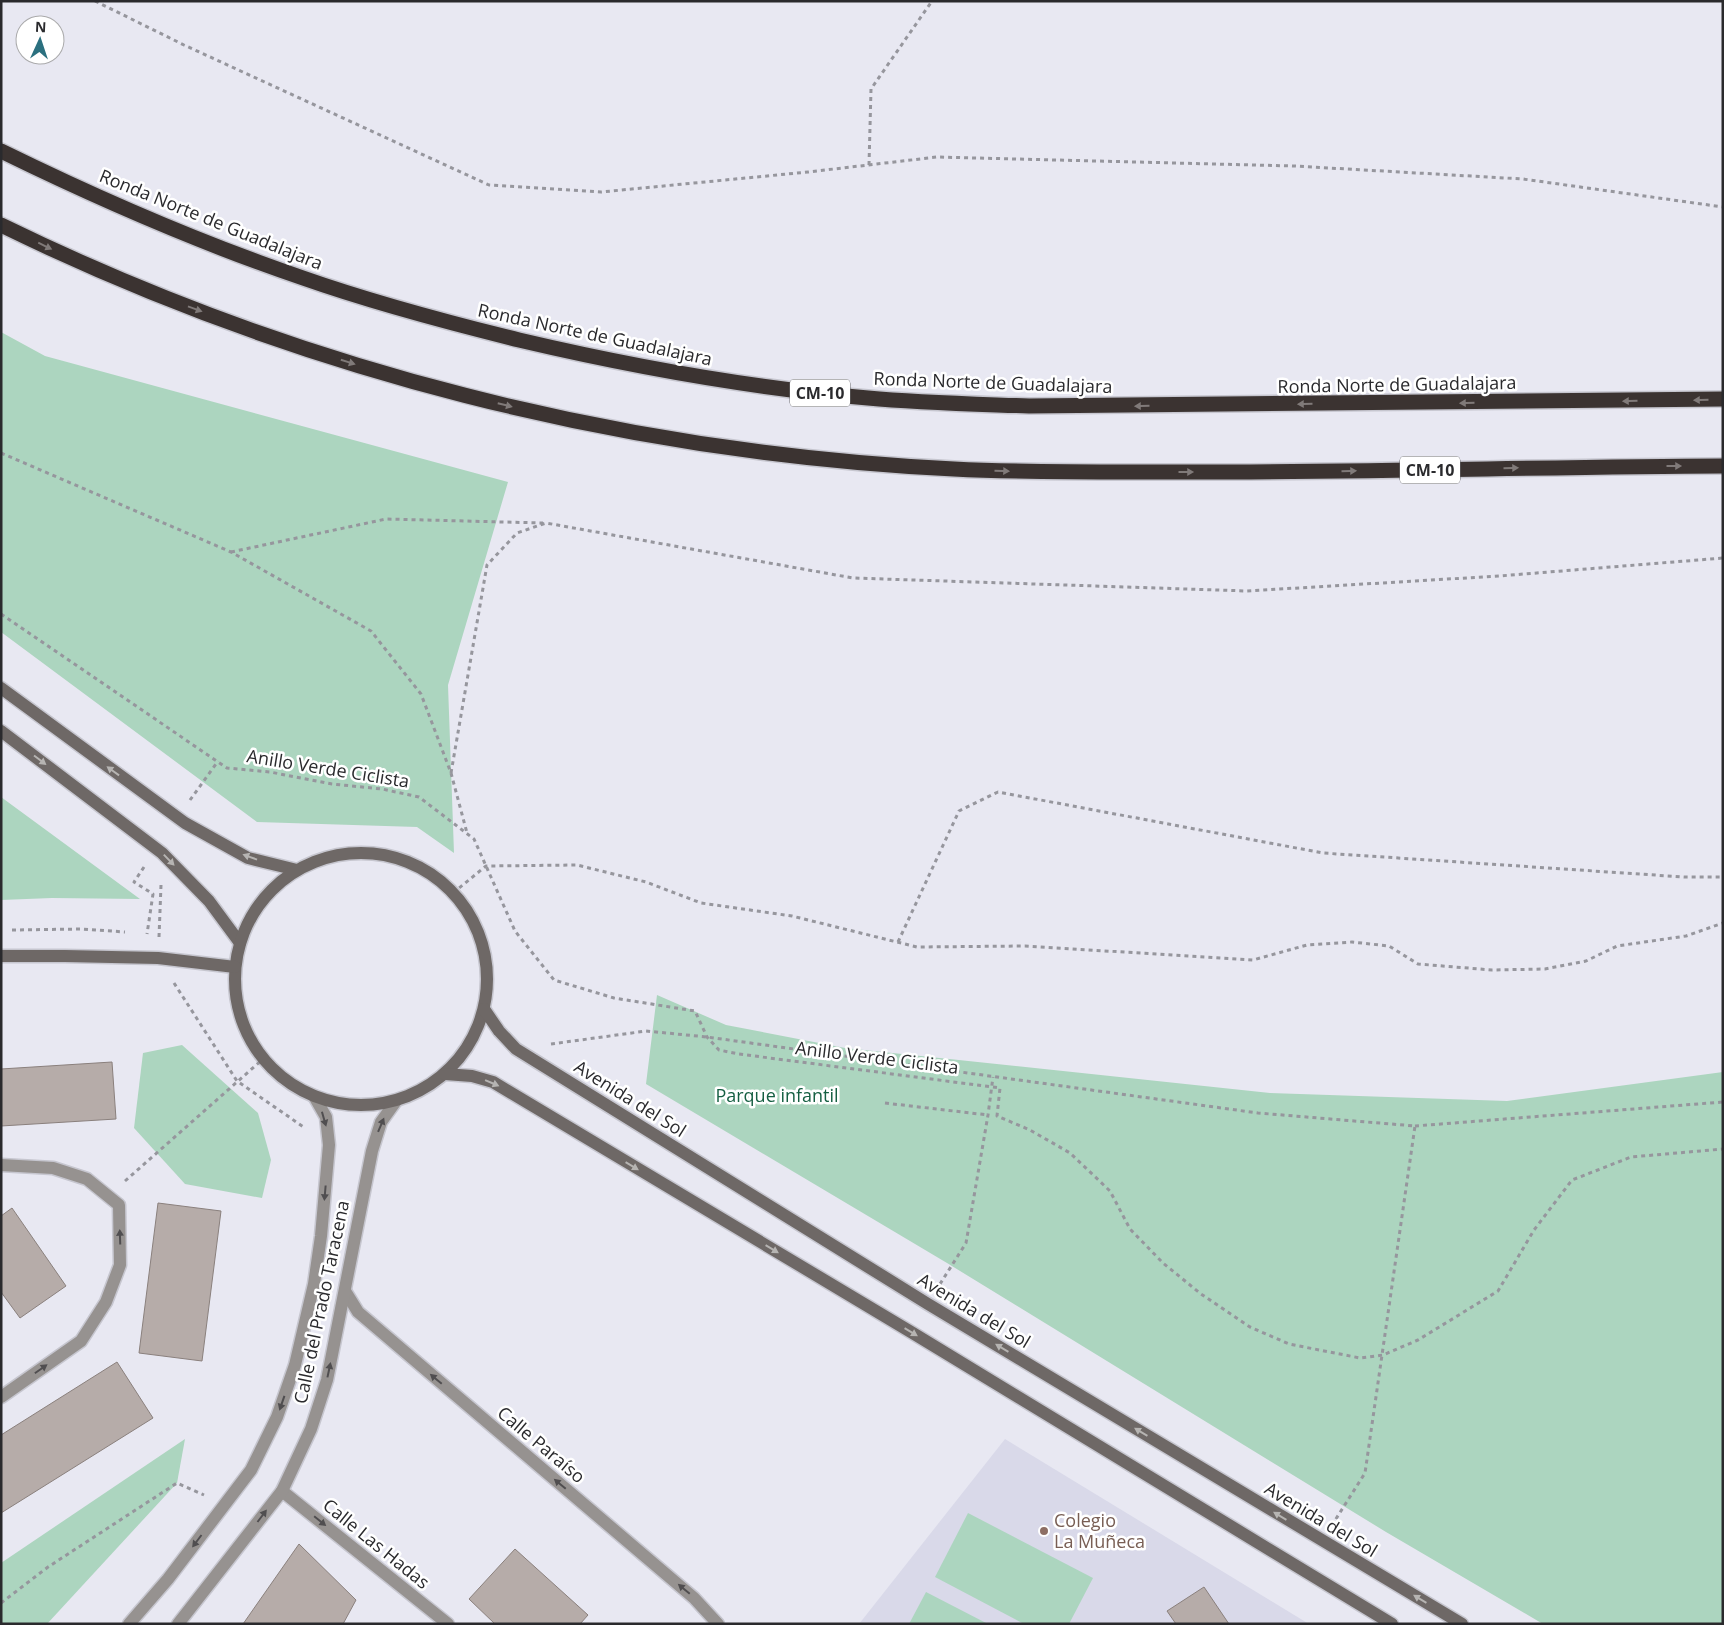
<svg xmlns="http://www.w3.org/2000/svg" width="1724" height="1625" viewBox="0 0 1724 1625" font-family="'Open Sans',sans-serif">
<rect width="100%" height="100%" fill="#e8e8f2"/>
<path fill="#d9d9e9" d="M1005 1439 1309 1624H859Z"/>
<g fill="#acd5bf">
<path d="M1 332 45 356 508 482 448 685 454 853 417 827 257 822 1 632Z"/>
<path d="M1 797 140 899 52 898 1 900Z"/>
<path d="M657 995 726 1025 845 1048 1270 1093 1507 1101 1723 1072V1624H1543L1386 1532 947 1263 646 1084Z"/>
<path d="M182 1045 258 1113 271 1160 262 1198 185 1184 134 1128 143 1053Z"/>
<path d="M185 1439 177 1483 47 1624H1V1563Z"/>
<path d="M968 1513 1093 1578 1069 1624H1024L935 1577Z"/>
<path d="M926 1592 988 1624H909Z"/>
</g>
<g fill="#b6aca9" stroke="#8a807d">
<path d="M112 1062 116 1119 1 1126V1069Z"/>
<path d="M158 1203 221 1211 202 1361 139 1353Z"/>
<path d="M12 1208 66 1286 20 1318 1 1292V1216Z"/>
<path d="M117 1362 153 1418 1 1513V1435Z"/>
<path d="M299 1544 356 1600 343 1624H243Z"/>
<path d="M515 1549 588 1615 580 1624H495L469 1599Z"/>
<path d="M1204 1587 1229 1624H1176L1167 1611Z"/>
</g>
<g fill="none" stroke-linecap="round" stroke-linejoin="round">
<defs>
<g id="street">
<path d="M1 1165 53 1168 87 1179 119 1205 120 1265 106 1302 81 1341 1 1397"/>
<path d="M345 1291 358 1312 694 1598 718 1624"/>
<path d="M282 1491 448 1624"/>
<path d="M129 1624 168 1579 251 1470 277 1417 295 1365 314 1284 321 1236 329 1145 326 1117 314 1096"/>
<path d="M178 1624 282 1491 311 1429 327 1380 372 1151 381 1122 396 1101"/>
</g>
<g id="secondary">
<path d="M1 688 185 823 248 858 297 870"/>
<path d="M1 731 162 853 209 901 240 943"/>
<circle cx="361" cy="979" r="126"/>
<path d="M1 956H65L158 958 235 967"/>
<path d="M484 1009 499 1031 516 1049 928 1304 1462 1624"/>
<path d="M445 1074 472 1076 493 1082 911 1332 1392 1624"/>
</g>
<g id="highway">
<path d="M1 151C99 199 200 243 303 278 374 303 446 322 519 340 634 367 750 388 868 398 921 403 975 404 1029 406L1723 399"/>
<path d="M1 225C298 370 624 453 954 469 1033 473 1113 472 1192 472 1369 472 1546 467 1723 466"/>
</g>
</defs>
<use href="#street" stroke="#c6c6cf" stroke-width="15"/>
<use href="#secondary" stroke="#c6c6cf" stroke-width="15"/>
<use href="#highway" stroke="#c6c6cf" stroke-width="18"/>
<g stroke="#96969d" stroke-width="3" stroke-dasharray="4 4" stroke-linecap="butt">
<path d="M95 1 184 45 489 185 601 192 808 172 937 157 1294 166 1523 179 1723 207"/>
<path d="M869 165 871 89 932 1"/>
<path d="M1 453 231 552 371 631 421 694 451 773 467 833"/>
<path d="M231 552 386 519 543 523"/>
<path d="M1 614 227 768 270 772 332 784 382 789 419 797 474 839 515 931 554 980 614 998 695 1011 707 1037 719 1050 739 1054 1000 1088 997 1116 1030 1130 1070 1153 1110 1191 1130 1229 1163 1263 1201 1294 1250 1327 1289 1344 1360 1358 1383 1355 1418 1340 1498 1291 1534 1230 1572 1180 1631 1157 1723 1149"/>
<path d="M451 773 487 565 517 533 546 523 853 578 1247 591 1499 576 1723 558"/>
<path d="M190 800 218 761"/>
<path d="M144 867 134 882 153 894 147 934"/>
<path d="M453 893 486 866 577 865 646 882 701 903 792 916 917 947 1025 946 1253 960 1307 945 1352 942 1389 946 1418 964 1492 970 1545 969 1586 961 1617 946 1686 936 1723 923"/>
<path d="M12 930 82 929 125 932"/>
<path d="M159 937 161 885"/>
<path d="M898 942 959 811 998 792 1323 853 1684 877H1723"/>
<path d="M174 983 237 1081 305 1128"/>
<path d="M551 1044 646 1031 707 1037 1258 1113 1415 1126 1365 1473 1334 1522"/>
<path d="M885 1103 988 1115"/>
<path d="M1415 1126 1723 1102"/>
<path d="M125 1181 263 1059"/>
<path d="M940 1284 966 1243 988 1115 993 1077"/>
<path d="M1 1603 48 1567 177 1483 204 1495"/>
</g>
<use href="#street" stroke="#969290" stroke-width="12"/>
<use href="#secondary" stroke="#6e6866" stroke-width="12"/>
<use href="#highway" stroke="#3b3331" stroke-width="15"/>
</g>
<defs><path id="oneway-solid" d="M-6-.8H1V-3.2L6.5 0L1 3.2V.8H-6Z" transform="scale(1.25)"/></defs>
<g fill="#807a79">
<use href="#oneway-solid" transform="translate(45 246) rotate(26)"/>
<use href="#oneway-solid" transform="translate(195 309) rotate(20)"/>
<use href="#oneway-solid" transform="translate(348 362) rotate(17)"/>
<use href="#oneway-solid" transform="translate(1701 400) rotate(179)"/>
<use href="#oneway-solid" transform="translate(1630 401) rotate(179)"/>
<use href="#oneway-solid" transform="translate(1467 403) rotate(179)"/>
<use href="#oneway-solid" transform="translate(1305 404) rotate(179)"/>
<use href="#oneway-solid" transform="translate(505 405) rotate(14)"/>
<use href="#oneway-solid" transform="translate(1142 406) rotate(179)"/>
<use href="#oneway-solid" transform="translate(1674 466)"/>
<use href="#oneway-solid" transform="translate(1511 468) rotate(-1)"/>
<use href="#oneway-solid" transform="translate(1002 471) rotate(2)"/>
<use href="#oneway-solid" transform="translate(1349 471) rotate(-1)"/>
<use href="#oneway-solid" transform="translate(1186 472)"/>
</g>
<g fill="#b6b4b2">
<use href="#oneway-solid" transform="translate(40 760) rotate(37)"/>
<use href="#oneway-solid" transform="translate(113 771) rotate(-144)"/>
<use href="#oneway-solid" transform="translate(250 857) rotate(-160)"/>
<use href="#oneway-solid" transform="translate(169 860) rotate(46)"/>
<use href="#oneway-solid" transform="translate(492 1083) rotate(23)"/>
<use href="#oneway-solid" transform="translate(632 1166) rotate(31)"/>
<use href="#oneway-solid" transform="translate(772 1249) rotate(31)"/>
<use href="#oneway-solid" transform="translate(911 1332) rotate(31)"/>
<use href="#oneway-solid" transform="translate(1002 1348) rotate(-149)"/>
<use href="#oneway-solid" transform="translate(1141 1432) rotate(-149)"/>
<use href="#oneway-solid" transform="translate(1280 1516) rotate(-149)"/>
<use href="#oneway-solid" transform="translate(1420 1599) rotate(-149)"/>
</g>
<g fill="#504e50">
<use href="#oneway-solid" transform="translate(324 1119) rotate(74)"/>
<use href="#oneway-solid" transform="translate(381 1125) rotate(-67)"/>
<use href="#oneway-solid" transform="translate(325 1193) rotate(95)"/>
<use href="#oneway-solid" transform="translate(120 1237) rotate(-92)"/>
<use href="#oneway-solid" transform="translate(41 1369) rotate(-35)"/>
<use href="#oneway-solid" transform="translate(329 1370) rotate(-78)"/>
<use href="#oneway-solid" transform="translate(436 1379) rotate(-140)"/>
<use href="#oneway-solid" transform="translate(282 1403) rotate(109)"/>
<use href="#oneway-solid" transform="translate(560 1484) rotate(-140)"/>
<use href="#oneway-solid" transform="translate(262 1516) rotate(-53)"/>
<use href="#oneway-solid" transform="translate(320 1521) rotate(39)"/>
<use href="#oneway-solid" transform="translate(197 1541) rotate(127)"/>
<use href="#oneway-solid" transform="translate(684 1589) rotate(-140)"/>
</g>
<circle fill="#8d6e63" stroke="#fff" stroke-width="2" cx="1044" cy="1531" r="5"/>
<g text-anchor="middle" stroke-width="5" stroke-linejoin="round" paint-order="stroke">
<g fill="#fff" stroke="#6a6a6c" stroke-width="1">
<rect x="790" y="379.5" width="60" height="27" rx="4"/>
<rect x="1400" y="456.5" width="60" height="27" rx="4"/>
</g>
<g font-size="16" font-weight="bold" fill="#2a2a2d">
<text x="820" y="399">CM-10</text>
<text x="1430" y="476">CM-10</text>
</g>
<g font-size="18" fill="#2a2a2d" stroke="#fff">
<text transform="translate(211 220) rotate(22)" y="6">Ronda Norte de Guadalajara</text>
<text transform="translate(595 335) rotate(12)" y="6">Ronda Norte de Guadalajara</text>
<text transform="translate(993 383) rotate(2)" y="6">Ronda Norte de Guadalajara</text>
<text transform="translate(1397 385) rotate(-1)" y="6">Ronda Norte de Guadalajara</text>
<text transform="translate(328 769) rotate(9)" y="6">Anillo Verde Ciclista</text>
<text transform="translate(877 1058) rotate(7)" y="6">Anillo Verde Ciclista</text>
<text transform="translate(630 1099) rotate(32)" y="6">Avenida del Sol</text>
<text transform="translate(322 1302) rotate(-78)" y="6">Calle del Prado Taracena</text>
<text transform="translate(974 1311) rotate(31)" y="6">Avenida del Sol</text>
<text transform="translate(541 1445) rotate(40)" y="6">Calle Paraíso</text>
<text transform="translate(1321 1520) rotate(31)" y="6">Avenida del Sol</text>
<text transform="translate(376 1544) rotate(39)" y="6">Calle Las Hadas</text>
</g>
<g font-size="18" fill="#155f42" stroke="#fff">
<text x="777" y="1102">Parque infantil</text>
</g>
<g font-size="18" fill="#785e54" stroke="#fff" text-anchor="start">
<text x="1054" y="1527">Colegio<tspan x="1054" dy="21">La Muñeca</tspan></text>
</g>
</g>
<rect width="1724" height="1625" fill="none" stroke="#2a2a2d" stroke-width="5"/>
<g transform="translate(40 40) rotate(3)"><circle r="24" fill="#ffffff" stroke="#aaaaab"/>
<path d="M0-4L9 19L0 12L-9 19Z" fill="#2b707f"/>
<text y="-8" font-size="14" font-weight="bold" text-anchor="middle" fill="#2a2a2d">N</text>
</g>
</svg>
